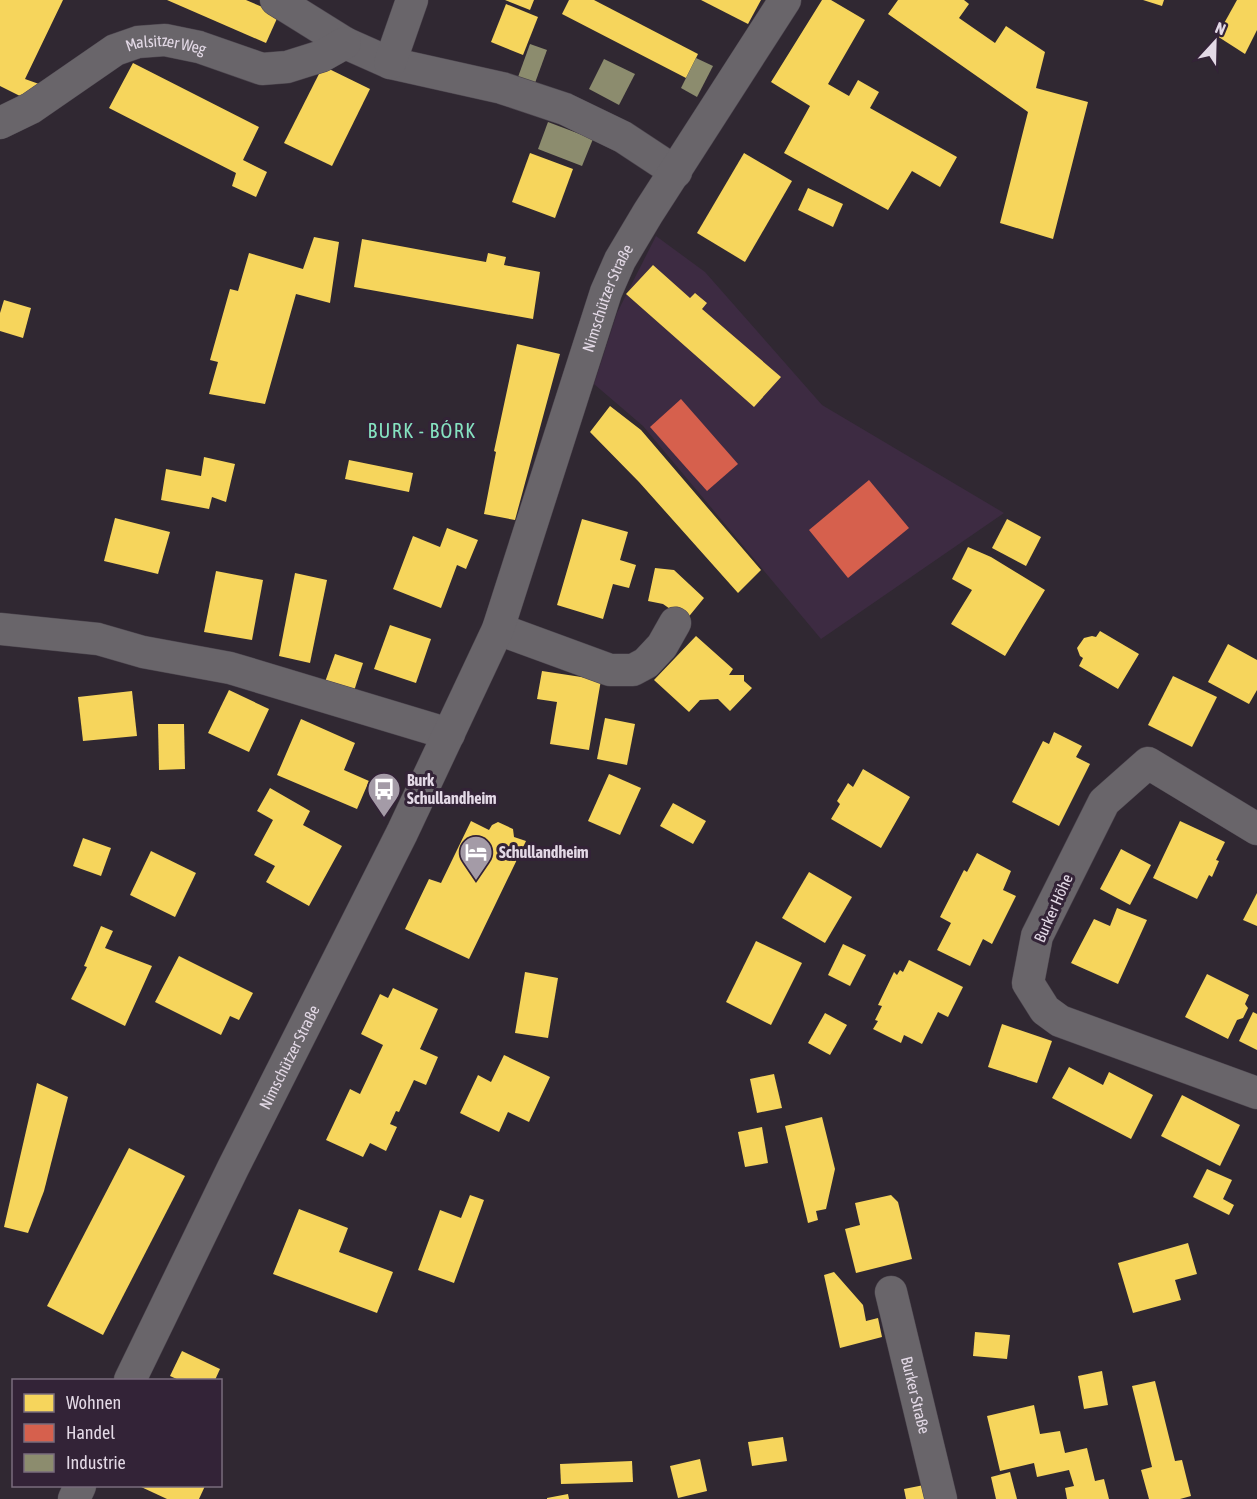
<svg xmlns="http://www.w3.org/2000/svg" width="1257" height="1499" viewBox="0 0 1257 1499" font-family="'Asap Condensed',sans-serif">
<rect width="100%" height="100%" fill="#302832"/>
<path fill="#3d2b42" d="M656 236 705 272 822 405 1004 513 821 639 643 426 594 384 617 313Z"/>
<g fill="#f6d55c">
<path d="M0 0H63L25 79 39 84 30 101 0 86Z"/>
<path d="M167 0H246L279 14 266 43Z"/>
<path d="M505 0H534L530 10Z"/>
<path d="M569 0H594L698 54 686 78 562 14Z"/>
<path d="M701 0H761L748 24Z"/>
<path d="M822 0H831L865 20 828 84 849 96 858 80 879 92 870 108 957 157 940 187 912 171 888 210 784 153 810 106 771 82Z"/>
<path d="M898 0H964L969 4 959 18 995 43 1006 26 1045 52 1036 88 1088 102 1053 239 1000 223 1028 112 888 14Z"/>
<path d="M1143 0H1164L1162 6Z"/>
<path d="M1237 0H1257V30L1245 54 1217 36Z"/>
<path d="M506 4 538 17 523 55 491 42Z"/>
<path d="M133 63 259 127 243 160 267 172 256 197 232 186 236 173 109 108Z"/>
<path d="M323 66 370 89 332 166 284 143Z"/>
<path d="M530 153 573 169 555 218 512 202Z"/>
<path d="M744 153 792 181 745 262 697 233Z"/>
<path d="M808 188 843 204 833 227 798 210Z"/>
<path d="M314 237 339 242 330 303 296 294 265 404 209 394 218 362 210 360 230 289 238 291 249 253 303 269Z"/>
<path d="M362 239 486 262 488 253 506 257 504 265 540 272 533 319 354 287Z"/>
<path d="M653 265 690 298 695 293 707 303 702 309 781 377 754 407 626 294Z"/>
<path d="M4 300 31 308 23 338 0 331V313Z"/>
<path d="M517 344 560 354 515 520 484 514 496 452 494 451Z"/>
<path d="M610 406 641 430 761 570 738 593 639 482 590 432Z"/>
<path d="M204 457 235 464 226 502 212 497 209 509 161 500 166 469 201 476Z"/>
<path d="M349 460 413 473 409 492 345 479Z"/>
<path d="M115 518 170 532 158 574 104 561Z"/>
<path d="M582 519 628 532 620 560 636 565 629 588 613 584 603 619 557 605Z"/>
<path d="M1007 519 1041 537 1026 566 992 548Z"/>
<path d="M447 528 478 540 466 569 457 565 441 608 393 589 413 536 440 547Z"/>
<path d="M968 547 991 557 1045 590 1005 656 951 624 972 590 952 579Z"/>
<path d="M655 568 674 570 704 598 686 620 663 604 648 601Z"/>
<path d="M216 571 263 580 252 640 204 632Z"/>
<path d="M295 573 327 580 310 663 279 656Z"/>
<path d="M390 625 431 639 416 683 374 669Z"/>
<path d="M1100 631 1139 654 1118 689 1079 666 1083 658 1080 656 1077 648 1084 638 1092 636 1096 637Z"/>
<path d="M696 636 733 669 729 675H744V681L752 688 730 711 718 699 700 700 689 712 654 680Z"/>
<path d="M1228 644 1257 660V690L1249 704 1208 682Z"/>
<path d="M335 654 363 663 354 691 325 682Z"/>
<path d="M542 671 601 680 589 750 550 744 557 702 537 699Z"/>
<path d="M1173 676 1217 697 1192 747 1148 725Z"/>
<path d="M229 690 269 709 249 752 208 733Z"/>
<path d="M132 691 137 736 83 741 78 697Z"/>
<path d="M605 718 635 724 627 765 597 759Z"/>
<path d="M301 719 355 743 344 770 369 781 357 809 277 775Z"/>
<path d="M158 724H184L185 769 159 770Z"/>
<path d="M1054 732 1082 746 1076 757 1090 764 1059 826 1012 802 1043 741 1049 744Z"/>
<path d="M863 769 910 797 881 848 831 819 840 804 837 801 848 783 853 787Z"/>
<path d="M609 774 641 788 620 835 588 821Z"/>
<path d="M270 788 310 811 303 825 342 846 309 906 266 882 275 866 254 855 273 820 257 811Z"/>
<path d="M673 803 706 821 693 844 660 826Z"/>
<path d="M471 821 489 830 492 825 498 822 513 829 514 837 526 841 469 959 405 929 429 879 441 883Z"/>
<path d="M1180 821 1225 842 1216 860 1219 861 1212 877 1209 875 1197 899 1153 878Z"/>
<path d="M83 838 111 848 101 876 73 866Z"/>
<path d="M1121 849 1151 865 1130 905 1100 889Z"/>
<path d="M151 851 196 873 175 917 130 895Z"/>
<path d="M977 853 1011 871 1003 890 1016 896 992 944 983 939 970 966 937 950 951 923 940 917 964 870 967 872Z"/>
<path d="M809 872 852 897 825 943 782 918Z"/>
<path d="M1257 893V926L1243 920Z"/>
<path d="M1117 908 1147 920 1118 984 1071 963 1094 919 1110 926Z"/>
<path d="M101 926 113 931 105 948 152 966 125 1026 71 999 87 967 84 966Z"/>
<path d="M756 941 802 963 771 1025 726 1002Z"/>
<path d="M843 944 866 955 850 986 828 975Z"/>
<path d="M179 956 253 993 239 1020 230 1016 221 1035 155 1002Z"/>
<path d="M909 960 963 987 948 1017 938 1012 922 1044 904 1035 901 1043 873 1029 878 1021 875 1020 882 1006 878 1005 894 972 897 975 900 970 903 972Z"/>
<path d="M525 972 558 978 548 1038 515 1033Z"/>
<path d="M1207 974 1249 995 1245 1004 1248 1008 1243 1018 1237 1020 1228 1039 1185 1017Z"/>
<path d="M393 988 438 1009 420 1049 438 1057 426 1085 414 1080 399 1112 396 1111 390 1124 397 1127 386 1151 370 1143 363 1157 326 1140 350 1089 360 1094 383 1045 361 1034 380 994 388 998Z"/>
<path d="M1253 1012 1257 1014V1050L1239 1041Z"/>
<path d="M825 1013 847 1025 830 1055 808 1043Z"/>
<path d="M1002 1024 1052 1041 1037 1083 988 1067Z"/>
<path d="M504 1055 550 1077 529 1122 508 1112 499 1132 460 1113 478 1075 491 1082Z"/>
<path d="M1069 1067 1103 1085 1109 1072 1153 1095 1131 1139 1052 1098Z"/>
<path d="M774 1074 782 1108 757 1113 750 1079Z"/>
<path d="M37 1083 68 1097 44 1191 28 1233 4 1227Z"/>
<path d="M1182 1095 1240 1125 1220 1166 1161 1136Z"/>
<path d="M822 1117 835 1169 826 1209 816 1211 818 1220 808 1223 785 1126Z"/>
<path d="M762 1127 768 1163 745 1167 738 1132Z"/>
<path d="M129 1148 185 1176 103 1335 47 1306Z"/>
<path d="M1207 1169 1232 1180 1223 1199 1234 1205 1229 1215 1193 1197Z"/>
<path d="M470 1195 484 1200 454 1283 418 1270 440 1210 461 1218Z"/>
<path d="M891 1195 898 1202 912 1259 856 1273 845 1229 860 1225 855 1203Z"/>
<path d="M299 1209 348 1228 339 1252 393 1272 377 1313 273 1274Z"/>
<path d="M1188 1243 1197 1274 1175 1280 1181 1300 1133 1313 1118 1263Z"/>
<path d="M834 1272 863 1305 866 1321 878 1318 882 1337 840 1348 824 1275Z"/>
<path d="M975 1332 1010 1335 1007 1359 973 1356Z"/>
<path d="M182 1351 220 1369 215 1380H179L170 1376Z"/>
<path d="M1102 1371 1108 1405 1084 1409 1078 1376Z"/>
<path d="M1155 1381 1175 1461 1182 1460 1191 1496 1180 1499H1149L1141 1470 1152 1467 1132 1386Z"/>
<path d="M1034 1405 1040 1434 1060 1431 1065 1453 1087 1448 1095 1481 1104 1479 1109 1499H1067L1065 1488 1074 1486 1069 1470 1037 1477 1034 1463 1000 1471 987 1416Z"/>
<path d="M783 1437 787 1461 752 1466 748 1442Z"/>
<path d="M700 1459 707 1491 678 1498 670 1466Z"/>
<path d="M632 1461 633 1482 561 1484 560 1464Z"/>
<path d="M1010 1472 1017 1499H996L991 1477Z"/>
<path d="M929 1484 932 1499H906L904 1489Z"/>
<path d="M139 1486H205L199 1499H167Z"/>
<path d="M568 1494 569 1499H547V1498Z"/>
</g>
<g fill="#d6604d">
<path d="M681 399 738 464 707 491 650 427Z"/>
<path d="M869 480 909 528 848 578 809 530Z"/>
</g>
<g fill="#8c8c6e">
<path d="M530 44 547 50 535 83 518 77Z"/>
<path d="M696 58 713 66 697 97 681 88Z"/>
<path d="M604 59 635 74 619 105 589 89Z"/>
<path d="M548 122 593 139 582 166 538 149Z"/>
</g>
<g fill="none" stroke-linecap="round" stroke-linejoin="round">
<defs>
<g id="minor">
<path d="M276 0 345 43 390 63 502 88 565 109 623 137 676 172"/>
<path d="M390 63 412 0"/>
<path id="s1" d="M0 123 31 108 115 50 138 42 165 40 199 47 262 69 287 67 322 56 345 43"/>
<path d="M0 629 98 639 143 652 230 668 449 734"/>
<path d="M498 629 610 670H633L646 663 662 646 675 623"/>
<path d="M1257 829 1148 763 1104 802 1037 936 1028 983 1045 1010 1060 1021 1257 1093"/>
<path id="s2" d="M891 1292 941 1499"/>
<path id="s3" d="M130 1380 233 1168 402 833 498 629 606 292 620 260 648 213 785 0"/>
<path d="M74 1499 80 1486"/>
</g>
</defs>
<use href="#minor" stroke="#4c454e" stroke-width="33"/>
<use href="#minor" stroke="#69656a" stroke-width="32"/>
</g>
<defs>
<symbol id="bus-pin" viewBox="-11 -11 22 30"><path d="M0 17L-7.5 6A9.5 9.5 0 1 1 7.5 6Z" fill="#a49ba7" stroke="#332337"/><path d="M-5-6H5V4H4V6H2V4H-2V6H-4V4H-5ZM-3.5-4V0h7V-4ZM-3.5 1.2v1.5H-2V1.2ZM2 1.2v1.5H3.5V1.2Z" fill="#fff"/></symbol>
<symbol id="hotel-pin" viewBox="-11 -11 22 30"><path d="M0 17L-7.5 6A9.5 9.5 0 1 1 7.5 6Z" fill="#a49ba7" stroke="#332337"/><path d="M-6-4.5h1.5V1H6V5H4.5V3h-9V5H-6ZM-4 0a1.8 1.8 0 1 1 3.6 0ZM.5 0V-2.5h3Q6-2.5 6 0Z" fill="#fff"/></symbol>
</defs>
<g fill-rule="evenodd">
<use href="#bus-pin" x="365" y="770" width="38" height="52"/>
<use href="#hotel-pin" x="457" y="833" width="38" height="52"/>
</g>
<g text-anchor="middle" stroke-width="6" stroke-linejoin="round" paint-order="stroke">
<g font-size="16" fill="#e3d9e6" stroke="#332337">
<text dy="6" stroke="none"><textPath href="#s1" startOffset="189">Malsitzer Weg</textPath></text>
<text dy="6" stroke="none"><textPath href="#s3" startOffset="1185">Nimschützer Straße</textPath></text>
<text transform="translate(1053 908) rotate(-66)" y="6">Burker Höhe</text>
<text dy="6" stroke="none"><textPath href="#s3" startOffset="360">Nimschützer Straße</textPath></text>
<text dy="6" stroke="none"><textPath href="#s2" startOffset="106">Burker Straße</textPath></text>
</g>
<g font-size="16" font-weight="bold" fill="#e3d9e6" stroke="#332337" text-anchor="start">
<text x="407" y="786">Burk<tspan x="407" dy="18">Schullandheim</tspan></text>
<text x="499" y="858">Schullandheim</text>
</g>
<g font-size="20" letter-spacing="1.5" fill="#86e2c1" stroke="#332337">
<text x="422" y="438">BURK - BÓRK</text>
</g>
</g>
<rect x="12" y="1379" width="210" height="108" fill="#332337" stroke="#796c7d" stroke-width="1.5"/>
<rect x="24" y="1394" width="30" height="18" fill="#f6d55c" stroke="#796c7d" stroke-width="1.5"/>
<text x="66" y="1409" font-size="18" fill="#e3d9e6">Wohnen</text>
<rect x="24" y="1424" width="30" height="18" fill="#d6604d" stroke="#796c7d" stroke-width="1.5"/>
<text x="66" y="1439" font-size="18" fill="#e3d9e6">Handel</text>
<rect x="24" y="1454" width="30" height="18" fill="#8c8c6e" stroke="#796c7d" stroke-width="1.5"/>
<text x="66" y="1469" font-size="18" fill="#e3d9e6">Industrie</text>
<g transform="translate(1215 42) rotate(22)" stroke="#332337" stroke-width="4.5" paint-order="stroke">
<path d="M0-4.5L10 22L0 15L-10 22Z" fill="#e3d9e6"/>
<text y="-9" font-size="16" font-weight="bold" text-anchor="middle" fill="#e3d9e6">N</text>
</g>
</svg>
